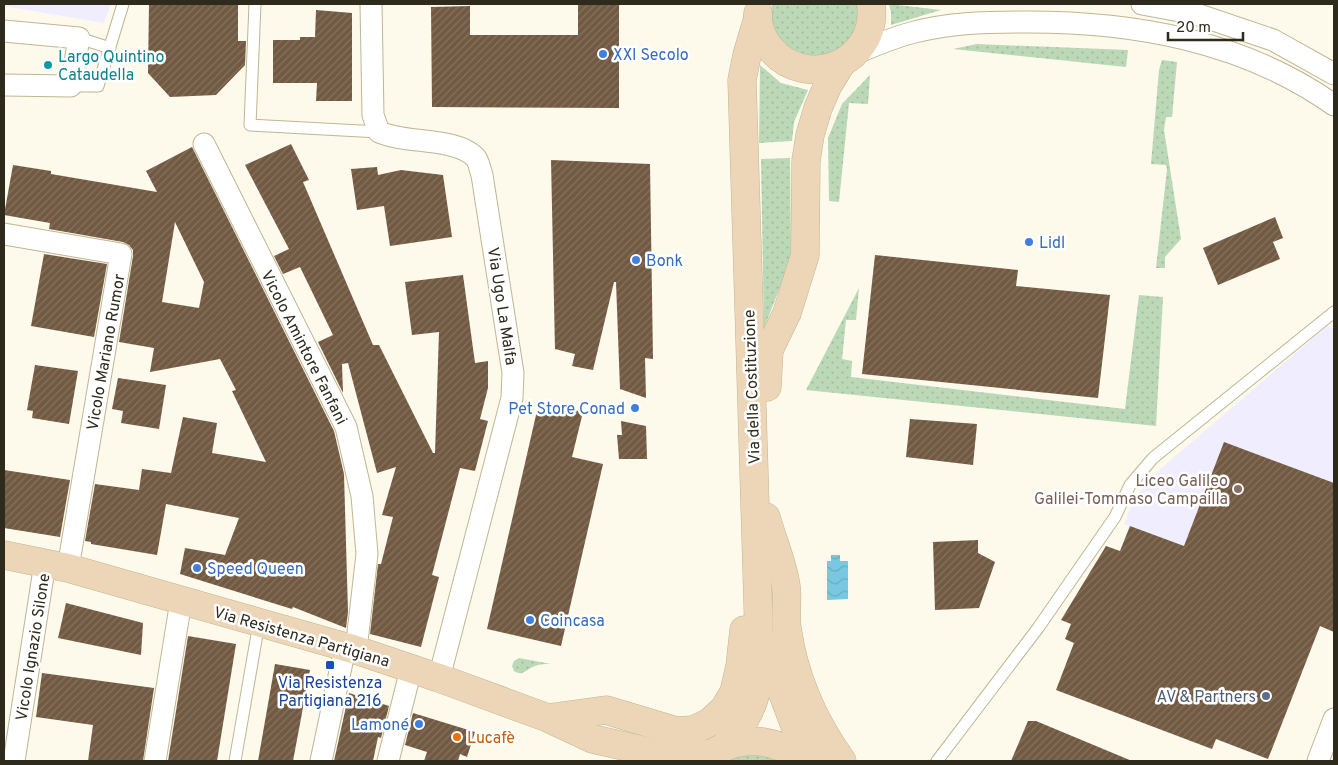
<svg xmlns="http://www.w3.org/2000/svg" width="1338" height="765" viewBox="0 0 1338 765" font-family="Overpass,sans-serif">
<defs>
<pattern id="garden-dots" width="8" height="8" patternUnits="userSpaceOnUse" patternTransform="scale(1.25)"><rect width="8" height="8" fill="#bcd9b7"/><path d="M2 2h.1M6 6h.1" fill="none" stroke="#a2ba9d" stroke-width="1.8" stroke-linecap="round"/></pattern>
<pattern id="water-waves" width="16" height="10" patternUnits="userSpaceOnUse" patternTransform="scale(1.25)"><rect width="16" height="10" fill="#79c8e3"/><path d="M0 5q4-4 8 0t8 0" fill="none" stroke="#69acc2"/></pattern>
<pattern id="building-hatch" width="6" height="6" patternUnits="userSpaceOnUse" patternTransform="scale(1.25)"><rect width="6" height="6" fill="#725942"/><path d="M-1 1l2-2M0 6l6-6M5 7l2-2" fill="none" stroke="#867260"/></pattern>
</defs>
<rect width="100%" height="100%" fill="#fdf9eb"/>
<g fill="#efedff">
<path d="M4 4H111L104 23 4 6Z"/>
<path d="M1327 326 1334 329V632L1120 551 1129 526 1124 524 1134 500 1150 478Z"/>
</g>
<g fill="url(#garden-dots)">
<path d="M772 4H859L857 34 823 61 781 46 770 17Z"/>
<path d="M889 4 941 10 891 25V12Z"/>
<path d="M977 44 1128 50 1126 67 953 49Z"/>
<path d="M1162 60 1177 62 1172 117H1166L1164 130 1181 239 1165 257V268H1156L1167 169 1166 165 1151 164 1159 70Z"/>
<path d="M760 65 781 83 808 90 794 122 792 141 759 143Z"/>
<path d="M870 75 868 104 849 103 839 202 829 201 828 138 842 104Z"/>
<path d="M790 158 791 259 764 328 761 159Z"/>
<path d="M859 288 856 320H846L842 359 852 361 851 377 1125 409 1139 295 1163 297 1156 426 806 390Z"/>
<path d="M519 658 551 664C546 664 540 664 535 666 526 669 523 677 514 671L512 666 514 661Z"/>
<path d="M749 753 768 755 783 761H723Z"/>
</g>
<path fill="url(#water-waves)" d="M831 555H840V561H848V599L827 600V561H831Z"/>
<g fill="url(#building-hatch)" fill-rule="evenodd">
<path d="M149 4H238V41H246L245 65 216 95 170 97 148 73Z"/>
<path d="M578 4H619V108L432 107 431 7 470 6V35H578Z"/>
<path d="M316 10 352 13V101H316L317 83H273V40H300V37H315Z"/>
<path d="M291 144 309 180 303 182 373 345H379L433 453H435L439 332 412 335 405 282 463 275 475 363 488 361V388L480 419 488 421 475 471 460 468 432 575 439 577 421 647 370 634 378 564H381L393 517 382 515 396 467 377 473 348 363 342 364 343 393 318 342 333 335 300 267 283 274 274 256 289 249 245 165Z"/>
<path d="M192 147 334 431 344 474 348 612 346 628 293 607 292 609 180 574 185 548 225 555 239 518 166 504 157 555 91 544V542L85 541 95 484 139 490 142 469 171 473 183 417 217 423 212 453 266 462 232 391 236 390 220 359 150 372 154 348 119 342 133 256V250L129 245 123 242 49 229 50 223 4 215 13 165 51 171V174L157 192 146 171ZM175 222 204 282 199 308 162 302Z"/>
<path d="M551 160 650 164 653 359 645 358 646 398 620 389 616 282H614L593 370 572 366 575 354 555 349Z"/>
<path d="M377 167 378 175 401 170 443 175 452 237 390 246 384 206 357 210 351 169Z"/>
<path d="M1275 217 1283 238 1273 242 1280 259 1218 285 1203 248Z"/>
<path d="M44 254 107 264 94 337 31 326Z"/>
<path d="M875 255 1018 270 1016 286 1110 295 1098 398 862 374Z"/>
<path d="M35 365 78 371 69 424 32 418 33 411 27 410Z"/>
<path d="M118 378 166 385 159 429 121 423 123 411 112 409Z"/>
<path d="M539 402 583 412 572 457 603 464 561 646 487 629Z"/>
<path d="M910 419 977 424 973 465 906 457Z"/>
<path d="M621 421 646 426 647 459H619L617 435H622Z"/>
<path d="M1224 442 1334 483V632L1320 626 1268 759 1216 739 1212 749 1056 690 1074 643 1065 639 1071 624 1061 620 1106 546 1120 551 1130 526 1184 546Z"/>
<path d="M4 470 70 480 60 537 4 528Z"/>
<path d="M978 540V553L995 562 979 608 935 610 933 542Z"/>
<path d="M66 603 143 623 141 655 58 638Z"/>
<path d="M188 636 236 644 217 761H168Z"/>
<path d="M275 664 310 670 293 761H258Z"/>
<path d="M42 673 154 688 143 761H88L93 725 36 717Z"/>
<path d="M349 693 389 706 381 738 378 737 373 761H334Z"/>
<path d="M413 713 475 732 467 757 460 754 458 761H424L427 752 405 745Z"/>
<path d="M1028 721H1036L1132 761H1011Z"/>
</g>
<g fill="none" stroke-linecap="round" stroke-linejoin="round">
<defs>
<g id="lane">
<path d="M255 4 250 125 379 132"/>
<path d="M79 38 110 48"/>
<path d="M71 86H98L123 4"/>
<path d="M235 761 259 623"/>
<path d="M937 761 1038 628 1115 517 1130 485 1153 458 1334 312"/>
</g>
<g id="street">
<path d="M371 4 373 115 379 132C406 144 455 137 475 157 479 161 480 170 482 175L513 373 512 398 439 678"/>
<path d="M1142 4 1196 14 1273 40 1334 74"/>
<path d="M4 31 79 38 71 86 4 85"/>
<path d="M854 54C873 46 892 38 911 33 947 23 984 22 1020 22 1131 21 1242 40 1334 105"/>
<path d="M204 144 346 427 362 496 367 554 356 650"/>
<path d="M4 234 121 254 68 568"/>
<path d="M14 761 45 563"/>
<path d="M155 761 181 601"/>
<path d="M321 761 345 648"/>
<path d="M388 761 411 669"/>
<path d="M1318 761 1334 719"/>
</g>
<g id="secondary">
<path d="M758 13C757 25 762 39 770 48 807 93 879 62 871 4"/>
<path d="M767 387 769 350 787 313 805 255 806 161 810 135 818 108 828 85 841 64"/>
<path d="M766 517C772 539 783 564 786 586 788 600 785 615 787 628 794 677 813 721 842 761"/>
<path d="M4 555 68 568 356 650 439 678 548 718 593 739 676 758 713 753"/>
<path d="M771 645 772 665 800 739 810 761"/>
<path d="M548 718 606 710 676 731 693 730 710 722 724 709 734 692 740 666 744 630"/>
<path d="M724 747C746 721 756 705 760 670L742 80 747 55 758 18"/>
<path d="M718 750C748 734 780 741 805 761"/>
</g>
</defs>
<use href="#lane" stroke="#bfb693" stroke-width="13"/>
<use href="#street" stroke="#bfb693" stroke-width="23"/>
<use href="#secondary" stroke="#bfb693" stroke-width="29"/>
<use href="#lane" stroke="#fff" stroke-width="11"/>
<use href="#street" stroke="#fff" stroke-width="21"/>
<use href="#secondary" stroke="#ecd6b7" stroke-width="28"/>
</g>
<g fill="#3f7fe0" stroke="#fff" stroke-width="2">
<circle cx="603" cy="54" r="5"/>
<circle cx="1029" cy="242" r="5"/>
<circle cx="636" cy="260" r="5"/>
<circle cx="635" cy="408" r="5"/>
<circle cx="197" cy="568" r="5"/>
<circle cx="530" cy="620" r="5"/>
<circle cx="419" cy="724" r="5"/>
</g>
<circle fill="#0f9aa8" stroke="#fff" stroke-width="2" cx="48" cy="65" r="5"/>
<circle fill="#8d6e63" stroke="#fff" stroke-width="2" cx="1238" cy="489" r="5"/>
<rect fill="#1a4fb4" stroke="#fff" stroke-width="2" x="325" y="660" width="10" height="10" rx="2.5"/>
<circle fill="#5c6f8a" stroke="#fff" stroke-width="2" cx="1266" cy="696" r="5"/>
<circle fill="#e8710a" stroke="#fff" stroke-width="2" cx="457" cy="737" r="5"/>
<g text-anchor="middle" stroke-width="5" stroke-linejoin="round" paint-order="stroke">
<g font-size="16" fill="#366cbe" stroke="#fff" text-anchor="start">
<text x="613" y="60">XXI Secolo</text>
<text x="1039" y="248">Lidl</text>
<text x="646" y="266">Bonk</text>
<text x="625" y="414" text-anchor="end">Pet Store Conad</text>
<text x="207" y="574">Speed Queen</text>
<text x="540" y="626">Coincasa</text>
<text x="409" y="730" text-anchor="end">Lamoné</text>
</g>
<g font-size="16" fill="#0d838f" stroke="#fff" text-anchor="start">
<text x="58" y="62">Largo Quintino<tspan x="58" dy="18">Cataudella</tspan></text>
</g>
<g font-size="16" fill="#2e2b1d" stroke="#fff">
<text transform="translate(503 306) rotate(81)" y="6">Via Ugo La Malfa</text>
<text transform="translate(305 347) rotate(63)" y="6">Vicolo Amintore Fanfani</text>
<text transform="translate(105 352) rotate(-80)" y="6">Vicolo Mariano Rumor</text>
<text transform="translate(751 387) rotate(-92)" y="6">Via della Costituzione</text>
<text transform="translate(302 636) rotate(16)" y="6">Via Resistenza Partigiana</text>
<text transform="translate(32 647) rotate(-81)" y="6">Vicolo Ignazio Silone</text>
</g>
<g font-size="16" fill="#785e54" stroke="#fff" text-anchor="end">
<text x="1228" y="486">Liceo Galileo<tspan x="1228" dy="18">Galilei-Tommaso Campailla</tspan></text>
</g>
<g font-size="16" fill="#164399" stroke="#fff">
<text x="330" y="688">Via Resistenza<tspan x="330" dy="18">Partigiana 216</tspan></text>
</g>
<g font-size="16" fill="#4e5e75" stroke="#fff" text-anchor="end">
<text x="1256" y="702">AV &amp; Partners</text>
</g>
<g font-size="16" fill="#c56008" stroke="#fff" text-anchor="start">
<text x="467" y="743">Lucafè</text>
</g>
</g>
<rect width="1338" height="765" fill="none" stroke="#2e2b1d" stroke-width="10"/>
<path d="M1168 32v8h75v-8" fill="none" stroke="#2e2b1d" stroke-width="2.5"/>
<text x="1176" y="32" font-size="15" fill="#2e2b1d" stroke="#ffffff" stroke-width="4" paint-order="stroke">20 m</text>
</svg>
